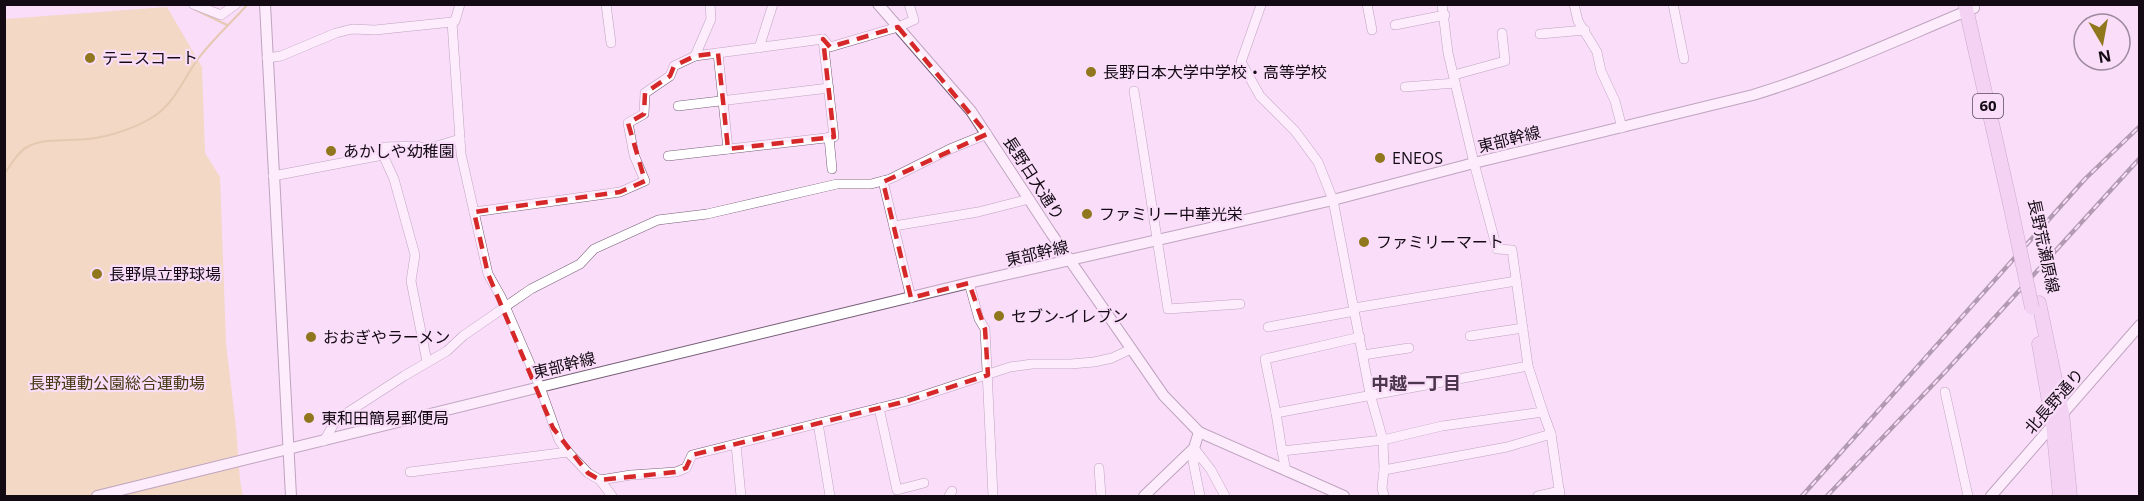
<svg xmlns="http://www.w3.org/2000/svg" width="2144" height="501" viewBox="0 0 2144 501" font-family="'Open Sans','Noto Sans JP',sans-serif">
<rect width="100%" height="100%" fill="#f9ddf9"/>
<path fill="#ebd286" d="M167 7 202 67 205 153 220 177 226 343 236 428 240 480 243 496H5V19Z"/>
<g fill="none" stroke-linecap="round" stroke-linejoin="round">
<g stroke="#ccb057" stroke-width="2">
<path d="M193 7 194 9 227 25"/>
<path d="M4 174C11 165 18 151 29 146 44 138 71 141 88 139 109 137 135 128 153 117 175 103 183 79 198 59 213 39 231 23 248 4"/>
</g>
<defs>
<g id="minor">
<path d="M193 4 221 15 236 4"/>
<path d="M460 4 455 21 452 22 461 154 488 274 501 297 540 387 559 440 566 450 588 473 600 480 612 496"/>
<path d="M606 4 611 43"/>
<path d="M710 4 711 19 695 56 823 39 830 47 898 27 914 20 909 4"/>
<path d="M1367 4 1372 30"/>
<path d="M1574 4 1578 21 1597 52 1601 71 1615 101 1622 128"/>
<path d="M1673 4 1684 59"/>
<path d="M1261 5 1241 62 1260 96 1295 131 1318 162 1333 200 1370 394 1383 440 1384 470 1382 488 1384 496"/>
<path d="M1395 25 1445 15"/>
<path d="M1540 34 1585 30"/>
<path d="M759 48 773 4"/>
<path d="M718 53 728 149"/>
<path d="M267 58 281 56 336 33 352 29 375 30 452 22"/>
<path d="M1454 75 1505 61 1502 33"/>
<path d="M1405 87 1455 83"/>
<path d="M1134 91 1168 309 1240 304"/>
<path d="M678 106 829 88"/>
<path d="M829 137 832 169"/>
<path d="M383 155 385 147 417 146 427 149 460 139"/>
<path d="M668 156 834 137 823 39"/>
<path d="M273 176 383 155 394 179 415 255 411 281 427 362"/>
<path d="M883 181 911 298"/>
<path d="M474 212 620 192 645 181 634 155 628 123 644 114 645 93 670 76 674 66 695 56"/>
<path d="M894 226 978 212 1029 199"/>
<path d="M969 283 979 319 985 329 993 496"/>
<path d="M1354 308 1516 281"/>
<path d="M1268 327 1355 311"/>
<path d="M1470 336 1523 328"/>
<path d="M1363 355 1409 348"/>
<path d="M1945 392 1968 496"/>
<path d="M879 408 897 490 924 483"/>
<path d="M1543 412 1551 434 1560 496"/>
<path d="M1276 413 1265 359 1360 337"/>
<path d="M818 423 830 496"/>
<path d="M324 441 336 420 404 376 447 351 463 336 531 289 580 264 594 249 658 220 707 214 837 184H871L890 179 950 149 987 134"/>
<path d="M736 445 741 496"/>
<path d="M1194 448 1211 470 1225 496"/>
<path d="M1282 451 1276 413 1528 366"/>
<path d="M1200 456 1193 461 1200 496"/>
<path d="M1099 468 1101 496"/>
<path d="M1384 470 1507 447 1551 434"/>
<path d="M1286 471 1282 451 1383 440 1442 426 1543 412 1528 366 1512 250 1497 249 1474 163 1448 53 1442 4"/>
<path d="M410 472 568 452"/>
<path d="M600 480 631 475 676 472 686 468 692 455 907 401 1010 367 1032 364H1071L1094 362 1112 358 1131 349"/>
<path d="M949 496 952 491"/>
<path d="M1538 496 1560 491"/>
</g>
<g id="tertiary">
<path d="M265 4 291 496"/>
<path d="M878 4 971 111 1051 233 1164 396 1199 432 1344 496"/>
<path d="M97 496 540 387 969 283 1333 200 1474 163 1753 95C1829 72 1901 38 1974 8"/>
<path d="M1144 496 1194 448 1199 432"/>
<path d="M1991 496 2140 325"/>
</g>
<g id="primary">
<path d="M1965 4 2011 208"/>
<path d="M2039 303 2062 413 2070 496"/>
<path d="M2039 344 2053 424 2060 496"/>
</g>
</defs>
<use href="#minor" stroke="#775f78" stroke-width="10"/>
<use href="#tertiary" stroke="#775f78" stroke-width="12"/>
<use href="#primary" stroke="#976c99" stroke-width="15"/>
<use href="#minor" stroke="#fff" stroke-width="9"/>
<use href="#tertiary" stroke="#fff" stroke-width="10"/>
<use href="#primary" stroke="#ebc6ed" stroke-width="14"/>
<defs>
<g id="rail">
<path d="M1802 496 2085 179 2140 126"/>
<path d="M1827 496 1945 372 2140 158"/>
</g>
</defs>
<use href="#rail" stroke="#5b4c5c" stroke-width="4.5"/>
<use href="#rail" stroke="#f9ddf9" stroke-width="2" stroke-dasharray="7" stroke-linecap="butt"/>
<defs>
<path id="primary-bridge" d="M2011 208 2032 308"/>
</defs>
<use href="#primary-bridge" stroke="#976c99" stroke-width="15" stroke-linecap="butt"/>
<use href="#primary-bridge" stroke="#ebc6ed" stroke-width="14"/>
</g>
<path d="M0 0H2144V501H0ZM898 27 987 134 883 182 911 298 969 283 985 329 988 375 907 401 692 455 686 468 676 472 600 480 588 473 553 428 488 274 474 212 620 192 645 181 628 123 644 114 645 93 670 76 674 66 695 56 718 53 728 149 834 137 823 39 830 47Z" fill="#f9ddf9" fill-opacity=".55" fill-rule="evenodd"/>
<path fill="none" stroke="#d62828" stroke-width="4.5" stroke-dasharray="12 8" stroke-linejoin="round" d="M898 27 987 134 883 182 911 298 969 283 985 329 988 375 907 401 692 455 686 468 676 472 600 480 588 473 553 428 488 274 474 212 620 192 645 181 628 123 644 114 645 93 670 76 674 66 695 56 718 53 728 149 834 137 823 39 830 47Z"/>
<g fill="#90761c" stroke="#f9ddf9" stroke-width="2">
<circle cx="90" cy="58" r="6"/>
<circle cx="1091" cy="72" r="6"/>
<circle cx="331" cy="151" r="6"/>
<circle cx="1380" cy="158" r="6"/>
<circle cx="1087" cy="214" r="6"/>
<circle cx="1364" cy="242" r="6"/>
<circle cx="97" cy="274" r="6"/>
<circle cx="999" cy="316" r="6"/>
<circle cx="311" cy="337" r="6"/>
<circle cx="309" cy="418" r="6"/>
</g>
<g text-anchor="middle" stroke-width="4.5" stroke-linejoin="round" paint-order="stroke">
<rect fill="#f9ddf9" stroke="#584959" stroke-width="1.5" x="1973" y="94" width="30" height="24" rx="4.5"/>
<g font-size="15" font-weight="bold" fill="#130a14">
<text x="1988" y="111">60</text>
</g>
<g font-size="16" fill="#130a14" stroke="#f9ddf9" text-anchor="start">
<text x="102" y="64">テニスコート</text>
<text x="1103" y="78">長野日本大学中学校・高等学校</text>
<text x="343" y="157">あかしや幼稚園</text>
<text x="1392" y="164">ENEOS</text>
<text x="1099" y="220">ファミリー中華光栄</text>
<text x="1376" y="248">ファミリーマート</text>
<text x="109" y="280">長野県立野球場</text>
<text x="1011" y="322">セブン-イレブン</text>
<text x="323" y="343">おおぎやラーメン</text>
<text x="321" y="424">東和田簡易郵便局</text>
</g>
<g font-size="16" fill="#130a14" stroke="#f9ddf9">
<text transform="translate(1509 139) rotate(-14)" y="6">東部幹線</text>
<text transform="translate(1034 178) rotate(57)" y="6">長野日大通り</text>
<text transform="translate(2044 246) rotate(78)" y="6">長野荒瀬原線</text>
<text transform="translate(1037 253) rotate(-13)" y="6">東部幹線</text>
<text transform="translate(564 365) rotate(-14)" y="6">東部幹線</text>
<text transform="translate(2054 401) rotate(-49)" y="6">北長野通り</text>
</g>
<g font-size="16" fill="#443912" stroke="#f9ddf9">
<text x="117" y="389">長野運動公園総合運動場</text>
</g>
<g font-size="18" font-weight="bold" fill="#4c364d" stroke="#f9ddf9">
<text x="1416" y="390">中越一丁目</text>
</g>
</g>
<rect width="2144" height="501" fill="none" stroke="#130a14" stroke-width="12"/>
<g transform="translate(2102 42) rotate(170)"><circle r="28" fill="#f9ddf9" stroke="#9d899d" stroke-width="1.5"/>
<path d="M0-4.5L10 22L0 15L-10 22Z" fill="#90761c"/>
<text y="-9" font-size="16" font-weight="bold" text-anchor="middle" fill="#130a14">N</text>
</g>
</svg>
